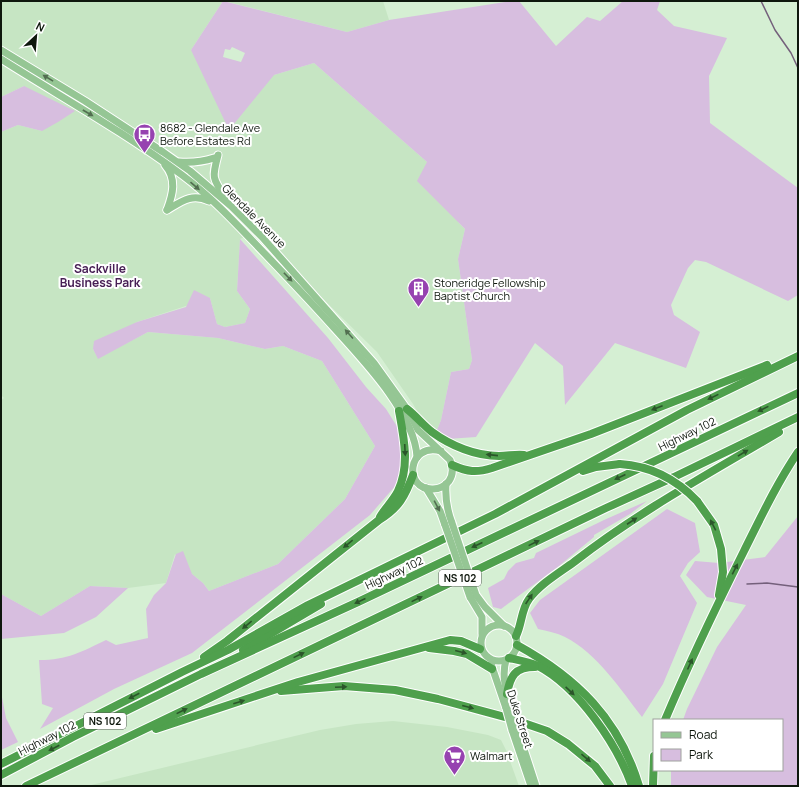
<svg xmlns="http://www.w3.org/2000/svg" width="799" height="787" viewBox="0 0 799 787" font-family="Manrope,sans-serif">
<rect width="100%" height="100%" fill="#d5efd3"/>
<g fill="#c6e5c3">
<path d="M1 1H223L191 50 274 75 314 63 427 162 459 223 465 229 458 259 472 360 469 369 451 372 441 420 433 440 413 404 377 352 255 232 240 239 237 291 250 309 245 323 225 327 217 324 210 298 137 322 93 349 98 358 148 332 218 338 265 349 283 346 322 361 375 446 345 499 278 564 209 591 203 583 192 574 175 554 166 583 128 588 90 586 41 616 1 594V400L4 398 1 395V132L18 125 42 131 24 86 1 97Z"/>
<path d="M224 1H383L389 20 347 32Z"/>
<path d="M393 721 447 727 488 735 501 740 506 750 519 786H87L320 730 356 724Z"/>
</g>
<g fill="#d7bedf" fill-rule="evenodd">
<path d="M223 1 347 32 389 20 511 1H519L556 46 587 17 600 21 623 1H660L657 10 674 26 727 38 709 76 710 123 798 188V295L788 301 706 262 695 260 688 268 671 305 674 315 700 332 686 368 615 343 565 405 563 366 535 343 476 437 433 440 441 420 451 372 469 369 472 360 458 259 465 229 417 181 427 162 314 63 274 75 229 130 191 50ZM232 47 245 53 241 62 223 57 225 49 230 50Z"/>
<path d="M24 86 75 111 58 122 42 131 18 125 1 132V97Z"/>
<path d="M240 239 328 338 366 387 386 409 398 428 403 477 370 515 192 653 114 689 40 729 53 708 42 704 39 660C68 660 81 652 106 640L116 645 148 638 146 609 154 595 166 583 176 554 183 551 192 574 203 583 209 591 278 564 345 499 375 446 322 361 283 346 265 349 218 338 148 332 98 359 93 349 94 341 137 322 186 307 194 290 210 298 217 324 225 327 245 323 250 309 237 291Z"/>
<path d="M647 501 630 514 594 535V537L559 566 501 609 493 607 488 588 504 579 508 571 516 563 534 558 536 553 604 520Z"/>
<path d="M667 509 695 523 700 552 688 563 680 576 697 603 663 684 642 717C621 690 597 653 565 637 557 633 547 631 538 629L530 613 540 600Z"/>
<path d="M798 516V786H671V770H782V720H683L687 709 717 647 746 605 707 597 686 575 695 561 719 563 765 557Z"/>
<path d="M90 586 128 588 96 617 64 633 1 639V594L41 616Z"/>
<path d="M1 692 6 718 18 742 1 750Z"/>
</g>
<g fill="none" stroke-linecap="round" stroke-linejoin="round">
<g stroke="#74607b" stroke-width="1.5">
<path d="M761 1 775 30 791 53 798 68"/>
<path d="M747 584 767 583 798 587"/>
</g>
<defs>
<g id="major">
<path d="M1 50 85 101 163 152 190 171 231 206 262 237 374 363 407 409 418 430 450 460C453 467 453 475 449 481 445 486 439 489 433 489 403 490 407 442 441 451"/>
<path d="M1 59C61 97 124 132 182 175 213 198 240 228 267 256 290 280 313 304 335 329 363 360 415 414 417 457"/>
<path d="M218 155C212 177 212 178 225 197"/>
<path d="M179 162C193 163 202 162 214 158"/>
<path d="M165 165C177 179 173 194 167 210"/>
<path d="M167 210C182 201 192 193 209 201"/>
<path d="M446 484C445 498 447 510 452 523"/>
<path d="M426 488 440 511 445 525"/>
<path d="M476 595 485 607 504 626"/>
<path d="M470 597 482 617V634"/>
<circle cx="499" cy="643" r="18"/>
<path d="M506 660C501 678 507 691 511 709"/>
<path d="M491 664 506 708"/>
<path d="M512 730 531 786"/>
<path d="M518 731 536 786"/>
</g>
<g id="highway">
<path d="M407 409C416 416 423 425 432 432 451 446 476 456 499 456 508 456 516 454 524 455"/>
<path d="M452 465C468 472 476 473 492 468L591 434 767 365"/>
<path d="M583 471 596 467 620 464"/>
<path d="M697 501 714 525 721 549 723 572 719 595"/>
<path d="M380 517C385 508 393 501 398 491 410 466 404 438 399 411"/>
<path d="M516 636C522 624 521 610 529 599 540 584 559 573 574 562 638 512 710 473 779 432"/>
<path d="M517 645C577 678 619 719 639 786"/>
<path d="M429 648 454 651 467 654 492 669"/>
<path d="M243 650 321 604"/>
<path d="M204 657 227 641 379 520C399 508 405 496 413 475"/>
<path d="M509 658C518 660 529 662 538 666 578 687 617 744 632 786"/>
<path d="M281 691 344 686 395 690 438 699 512 719 547 731 568 744 595 766 610 786"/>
<path d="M507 694C510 676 515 667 535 667"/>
<path d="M665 720C689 663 716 607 744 551 761 517 777 483 798 452"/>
<path d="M156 729 298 682 450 640 461 641 480 649"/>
<path d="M1 764 182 672 228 650 308 605 495 514 687 410 798 356"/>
<path d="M1 775 73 737 201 674 358 602 798 393"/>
<path d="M26 786 606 508 674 477 798 417"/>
<path d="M653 786 654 756"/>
</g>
</defs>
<use href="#major" stroke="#fff" stroke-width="9"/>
<use href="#highway" stroke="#fff" stroke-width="10"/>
<use href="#major" stroke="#95c694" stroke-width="7"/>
<use href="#highway" stroke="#4fa04d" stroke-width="8"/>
<defs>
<g id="major-bridge">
<path d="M452 523 476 595"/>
<path d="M445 525 470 597"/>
<path d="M506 708 512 730"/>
<path d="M511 709 518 731"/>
</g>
<path id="highway-bridge" d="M620 464C651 466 676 479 697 501"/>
</defs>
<use href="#major-bridge" stroke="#fff" stroke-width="9" stroke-linecap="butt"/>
<use href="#highway-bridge" stroke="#fff" stroke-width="10" stroke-linecap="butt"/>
<use href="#major-bridge" stroke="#95c694" stroke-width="7"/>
<use href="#highway-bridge" stroke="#4fa04d" stroke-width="8"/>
</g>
<defs><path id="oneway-solid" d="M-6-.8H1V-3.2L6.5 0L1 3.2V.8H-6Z"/></defs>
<g fill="#526e50">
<use href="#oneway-solid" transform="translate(48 78) rotate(-149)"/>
<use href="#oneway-solid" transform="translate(88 113) rotate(30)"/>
<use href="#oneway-solid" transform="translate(195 186) rotate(41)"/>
<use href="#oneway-solid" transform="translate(288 277) rotate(46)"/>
<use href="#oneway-solid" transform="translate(349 334) rotate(-132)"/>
<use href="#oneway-solid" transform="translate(437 506) rotate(62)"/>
</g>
<g fill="#2b552a">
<use href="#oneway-solid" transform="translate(713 397) rotate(154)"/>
<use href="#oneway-solid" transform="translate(657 408) rotate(159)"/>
<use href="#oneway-solid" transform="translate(763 409) rotate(154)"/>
<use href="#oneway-solid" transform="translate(405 450) rotate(87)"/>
<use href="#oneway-solid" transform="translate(743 453) rotate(-31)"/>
<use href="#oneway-solid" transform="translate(492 455) rotate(-174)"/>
<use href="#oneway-solid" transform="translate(620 477) rotate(155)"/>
<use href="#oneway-solid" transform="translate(632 521) rotate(-33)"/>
<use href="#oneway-solid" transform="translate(713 525) rotate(-117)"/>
<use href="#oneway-solid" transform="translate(534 543) rotate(-26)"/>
<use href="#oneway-solid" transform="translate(348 544) rotate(141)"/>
<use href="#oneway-solid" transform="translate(477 545) rotate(155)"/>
<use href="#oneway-solid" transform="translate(735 569) rotate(-63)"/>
<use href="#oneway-solid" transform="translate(417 599) rotate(-26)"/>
<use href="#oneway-solid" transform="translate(529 599) rotate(-56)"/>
<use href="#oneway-solid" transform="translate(360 601) rotate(155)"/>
<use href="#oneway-solid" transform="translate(247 625) rotate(141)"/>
<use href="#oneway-solid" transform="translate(461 652) rotate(15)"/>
<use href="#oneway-solid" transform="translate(299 655) rotate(-26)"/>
<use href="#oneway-solid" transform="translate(690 664) rotate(-66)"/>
<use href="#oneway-solid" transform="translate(341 687) rotate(-2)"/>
<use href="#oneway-solid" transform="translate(570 691) rotate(43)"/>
<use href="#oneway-solid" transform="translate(134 696) rotate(153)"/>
<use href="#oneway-solid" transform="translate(239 702) rotate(-18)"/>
<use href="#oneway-solid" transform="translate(468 707) rotate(15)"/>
<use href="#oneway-solid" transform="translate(182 711) rotate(-26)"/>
<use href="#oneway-solid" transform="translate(54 748) rotate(153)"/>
<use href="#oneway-solid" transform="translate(586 758) rotate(40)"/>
</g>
<defs>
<symbol id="bus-pin" viewBox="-11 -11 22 30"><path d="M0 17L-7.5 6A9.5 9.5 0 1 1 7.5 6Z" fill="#9642b0" stroke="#fff"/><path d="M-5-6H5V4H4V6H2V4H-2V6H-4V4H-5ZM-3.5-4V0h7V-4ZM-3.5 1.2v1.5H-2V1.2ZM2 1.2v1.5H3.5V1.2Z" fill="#fff"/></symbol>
<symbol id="building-pin" viewBox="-11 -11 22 30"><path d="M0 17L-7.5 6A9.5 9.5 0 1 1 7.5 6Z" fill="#9642b0" stroke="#fff"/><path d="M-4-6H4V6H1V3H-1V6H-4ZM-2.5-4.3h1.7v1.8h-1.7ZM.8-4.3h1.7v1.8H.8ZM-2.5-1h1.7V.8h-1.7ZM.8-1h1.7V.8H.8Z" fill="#fff"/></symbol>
<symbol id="supermarket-pin" viewBox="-11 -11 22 30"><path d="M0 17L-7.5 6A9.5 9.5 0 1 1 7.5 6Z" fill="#9642b0" stroke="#fff"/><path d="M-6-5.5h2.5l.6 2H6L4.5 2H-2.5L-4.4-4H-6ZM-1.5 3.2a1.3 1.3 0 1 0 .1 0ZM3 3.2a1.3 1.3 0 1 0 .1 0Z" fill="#fff"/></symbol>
</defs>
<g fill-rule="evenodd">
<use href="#bus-pin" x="132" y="122" width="25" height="34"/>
<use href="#building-pin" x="406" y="276" width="25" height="34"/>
<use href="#supermarket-pin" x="442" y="744" width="25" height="34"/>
</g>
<g text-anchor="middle" stroke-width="4" stroke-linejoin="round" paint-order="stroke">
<g fill="#fff" stroke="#565d56" stroke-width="1">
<rect x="439" y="570" width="42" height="16" rx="3"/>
<rect x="84" y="713" width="42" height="16" rx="3"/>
</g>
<g font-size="10" font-weight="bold" fill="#0e170d">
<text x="460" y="582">NS 102</text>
<text x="105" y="725">NS 102</text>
</g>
<g font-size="11" fill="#0e170d" stroke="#fff" text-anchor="start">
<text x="160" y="132">8682 - Glendale Ave<tspan x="160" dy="13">Before Estates Rd</tspan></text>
<text x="434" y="287">Stoneridge Fellowship<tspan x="434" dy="13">Baptist Church</tspan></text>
<text x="470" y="760">Walmart</text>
</g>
<g font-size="11" fill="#0e170d" stroke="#fff">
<text transform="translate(254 216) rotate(45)" y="4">Glendale Avenue</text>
<text transform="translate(687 434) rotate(-26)" y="4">Highway 102</text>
<text transform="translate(394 573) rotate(-25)" y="4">Highway 102</text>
<text transform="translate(520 719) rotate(72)" y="4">Duke Street</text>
<text transform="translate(47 738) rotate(-27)" y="4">Highway 102</text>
</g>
<g font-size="12" font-weight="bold" fill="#482055" stroke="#fff">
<text x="100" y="273">Sackville<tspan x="100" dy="14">Business Park</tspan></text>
</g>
</g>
<rect width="799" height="787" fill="none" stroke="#0e170d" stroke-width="4"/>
<rect x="653" y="719" width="130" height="52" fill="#ffffff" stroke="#9fa29e"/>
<rect x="661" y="732" width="20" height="6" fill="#95c694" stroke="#9fa29e"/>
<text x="689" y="739" font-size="12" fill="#0e170d">Road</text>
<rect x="661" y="749" width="20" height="12" fill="#d7bedf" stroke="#9fa29e"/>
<text x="689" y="759" font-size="12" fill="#0e170d">Park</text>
<g transform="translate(36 36) rotate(26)" stroke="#ffffff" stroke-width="3" paint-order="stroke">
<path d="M0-3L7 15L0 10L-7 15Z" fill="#0e170d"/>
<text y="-6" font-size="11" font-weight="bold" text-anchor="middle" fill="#0e170d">N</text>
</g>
</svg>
